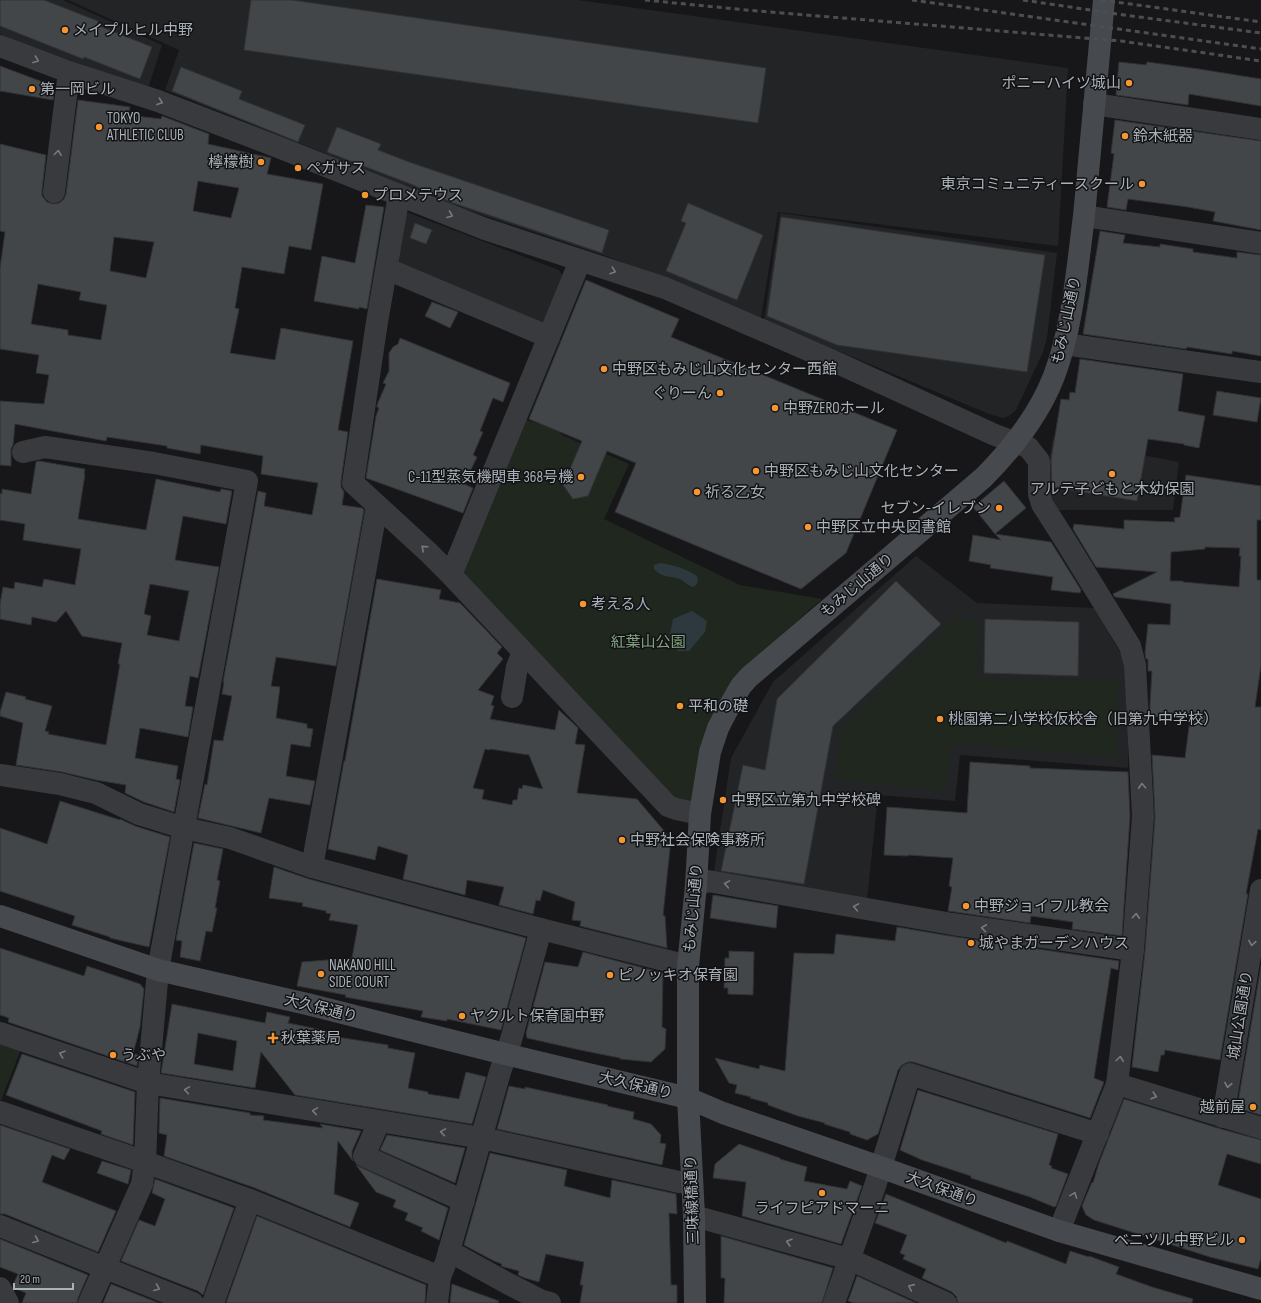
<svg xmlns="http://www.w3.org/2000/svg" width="1261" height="1303" viewBox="0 0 1261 1303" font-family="'Sofia Sans Condensed','Noto Sans JP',sans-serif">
<rect width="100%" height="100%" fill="#171719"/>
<g fill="#232426">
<path d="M0 0H63L162 45 148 88 26 45 0 34Z"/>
<path d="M68 0H578L1068 68 1058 246 778 212 761 318 609 257 410 191 322 152 165 90 179 50Z"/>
<path d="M406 212 559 270 563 277 544 326 395 267Z"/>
<path d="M780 213 1057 253 1047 338 1043 352 1016 410 1009 416 1003 418 989 414 764 320Z"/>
<path d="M1053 438 1179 462 1173 510H1057L1045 486Z"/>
<path d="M916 556 977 603 1094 608 1129 667 1128 768 960 755 955 801 878 795 867 901 713 877 731 758 773 682Z"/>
</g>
<g fill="#1f271f">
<path d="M526 420 553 427 562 435 629 464 604 519 740 585 822 599 741 671 693 801 675 807 462 575Z"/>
<path d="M956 619H978L977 678 1118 680 1116 757 951 743 946 791 834 779 843 728Z"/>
<path d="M0 1042 21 1049 0 1103Z"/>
</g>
<g fill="#2d393e">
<path d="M660 563C674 565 685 568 697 576L698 582 694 587C687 586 686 582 680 579 669 575 664 579 654 569V565Z"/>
<path d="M692 611 707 621 705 632 689 651H678L669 639 673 619Z"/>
</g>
<g fill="#434649" stroke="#313235" fill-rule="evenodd">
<path d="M0 0H44L98 21 97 25 152 47 140 79 84 57 83 59 0 26Z"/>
<path d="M251 0H292L766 68 758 123 244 50Z"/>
<path d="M1119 62 1146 65 1147 62 1199 69 1261 79V106L1189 94 1188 105 1116 95Z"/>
<path d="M0 66 51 85 54 90 53 100 0 91Z"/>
<path d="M181 67 242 91 239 99 305 125 298 142 172 91Z"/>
<path d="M78 100 130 107 128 115 161 119 162 116 209 134 208 144 271 158 267 174 323 184 311 250 289 246 284 274 242 267 235 308 239 309 230 353 275 360 281 328 353 341 338 430 348 432 341 481V487L344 492 342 505 362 508 364 510 336 666 276 657 271 686 280 687 276 718 307 724V728L313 729 310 747 291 744 286 776 315 781 310 805 269 798 261 833 198 818 205 784 207 785 214 740 223 741 232 696 222 694 224 682H223L258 491 266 493 264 506 312 515 318 483 261 474 263 456 201 445 200 454 167 448V446L107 437 106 441 15 424 13 445 11 449V466L0 465V401L44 404 49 375 36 373 39 355 0 349V268L5 232 0 231V144L46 155 42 190V196L47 202 53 204 59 203 64 199 66 194ZM198 181 239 188 231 218 193 211ZM114 237 154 242 146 278 110 271ZM38 284 81 292 79 300 107 305 101 340 68 335V330L31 324Z"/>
<path d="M1115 120 1261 141V230L1213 221 1215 212 1188 207 1128 199 1126 210 1107 207 1114 154 1111 153Z"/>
<path d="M337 127 381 144 378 150 409 162 609 230 602 253 450 202 413 185 327 152Z"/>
<path d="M688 203 763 235 737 300 666 271 686 223 681 221Z"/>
<path d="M366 205 384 207 367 309 359 307V309L314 301 322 256 355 263Z"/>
<path d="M781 217 1045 255 1027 372 837 345 767 316Z"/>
<path d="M415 223 432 230 426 244 410 238Z"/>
<path d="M1100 231 1125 235 1123 243 1160 247V244L1193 249V252L1237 258V252L1261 255V356L1232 351V354L1187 347 1186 349 1083 334Z"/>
<path d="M586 280 679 319 671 337 897 430 846 553 801 589 615 512 636 463 607 451 588 496 573 499 563 485 582 441 529 419Z"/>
<path d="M432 302 458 312 450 328 425 316Z"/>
<path d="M400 338 510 383 503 402 493 398 480 431 483 432 473 455 477 457 464 484 473 488 463 513 366 478 376 416 379 408 377 407V405L386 384 383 383 389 371V353L393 347 398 344Z"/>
<path d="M1080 359 1183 374 1178 411 1205 416 1199 448 1184 445V444L1148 439 1137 501 1052 487 1051 460 1061 399 1069 400 1070 392 1075 393Z"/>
<path d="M1217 391 1261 398 1257 422 1213 415Z"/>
<path d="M39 461 85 469 84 474H85L78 519 146 530 156 479 220 492 221 489 232 491 226 524 183 516 175 560 219 567 198 678 190 676 185 706 193 707 188 737 140 728 135 758 178 766 176 779 180 780 174 812 144 802 125 793 126 785 96 780 62 772 16 765 23 723 0 716V712L6 692 26 697 25 699 52 706 45 731 49 732 48 734 106 745 120 664H118L122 643 82 636 66 611 56 622 32 617 31 625 0 619V604L3 587 14 589 15 582 42 587 44 579 75 585 81 549 23 540 25 524 0 520V493L2 494V489L31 494 36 462ZM150 584 189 591 179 641 147 635 151 616 144 614Z"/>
<path d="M1186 475 1261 486V520H1257V580H1261V665L1255 707H1261V830L1258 829 1246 894H1248L1220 1060 1165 1050 1164 1055H1161L1158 1072 1132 1067 1145 951 1155 817 1152 755 1185 758 1190 719 1150 716V705L1152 671H1148V659H1146L1145 653 1148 624 1170 625 1171 604 1115 597 1113 594 1157 572 1096 567 1073 529 1074 524 1124 529V520L1175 522 1174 518 1180 517ZM1205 547 1240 548 1239 556H1241L1239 587 1183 582V581H1170L1171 552 1205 549Z"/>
<path d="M1004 481 1026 508 995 534 973 507Z"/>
<path d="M995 534 1051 542 1081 590 1080 593 1051 590 1053 577 990 568 991 565 969 561 973 535 1001 540Z"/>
<path d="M377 579 441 590 439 599 460 603 502 647 497 653 503 659 478 690 494 696 491 705 494 706 490 719 555 730 559 710 578 728 575 744 585 745 577 793 637 799 671 839 663 915 665 916 667 948 580 926 581 921 572 920 575 902 543 890 540 901 536 900 533 914 499 905 504 887 467 880 465 895 403 879 408 855 378 846 375 860 328 849 344 761H345ZM485 749 489 750 490 749 529 755 543 789 523 785 522 789 519 788 517 800H513L512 805 482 799 484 790 473 788Z"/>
<path d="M896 581 941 624 833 726 804 884 721 871 743 765 765 770 777 699Z"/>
<path d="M985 619 1079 622 1078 676 984 673Z"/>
<path d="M970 762 1030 766V768L1128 772 1130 816 1122 936 1072 929 1073 922 1031 916 1030 923 948 911 952 887 949 886 953 858 908 855V856L884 855 887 807 967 813Z"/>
<path d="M60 801 120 820V819L135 826 170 837 149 947 110 938V937L72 925 75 916 0 891V828L47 844Z"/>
<path d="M194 843 223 849 217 880 220 881 215 908H217L212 932 206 931 200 961 180 957 182 941 176 940Z"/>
<path d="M274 867 309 879 526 938 501 1030 447 1019V1021L421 1017 423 1011 345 997 346 995 297 986 302 962 352 958 358 925 329 920 331 914 326 913V911L302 906 303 903 269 898Z"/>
<path d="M713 895 778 906 776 928 710 918Z"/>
<path d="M897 927 950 936 1119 961 1118 970 1111 968 1094 1078 1104 1082 1090 1118 913 1062H908L902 1065 898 1070 878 1134 867 1140 850 1134V1132L824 1124 825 1123 798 1116 768 1105V1103L750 1098 751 1097 735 1093 737 1085 729 1083 715 1058 759 1069 760 1065 785 1071 794 953 834 954 836 934 895 941Z"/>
<path d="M0 948 84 976 87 966 140 984 144 989 140 1027 133 1054 138 1055 137 1066 8 1022 9 1018 0 1015Z"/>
<path d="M729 951 754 952 753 995 728 994V988H724L725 958H729Z"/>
<path d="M583 952 663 973 662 1027 666 1029 665 1049 651 1062 620 1059V1058L580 1050 527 1038 526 1033 545 962 578 967Z"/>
<path d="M1261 966V1115L1237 1108Z"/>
<path d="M172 1004 265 1023 267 1012 290 1017 288 1023 337 1033V1037L388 1045V1048L415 1053 408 1088 428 1092V1094L459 1099 466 1072 486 1077 472 1124 295 1095 261 1052 255 1088 161 1073ZM198 1033 237 1041 233 1071 194 1064Z"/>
<path d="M22 1054 135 1092 133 1145 101 1134 102 1131 6 1095Z"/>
<path d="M509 1086 525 1089V1087L594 1102 608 1105 607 1106 634 1112 633 1119 651 1124 661 1135 660 1143 666 1144 662 1165 497 1129Z"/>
<path d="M918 1090 1058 1134 1049 1165 1052 1166 1051 1168 1068 1174 1056 1206 1054 1207 1030 1197 971 1178V1176L922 1160 900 1150Z"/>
<path d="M160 1098 250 1113V1115L264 1116 263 1120 323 1128 320 1124 361 1131 352 1151V1157L353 1161 338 1141 334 1194 359 1203 350 1227 255 1188 164 1156 167 1135 159 1133Z"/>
<path d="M1124 1099 1221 1129 1261 1140V1164L1227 1154 1218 1185 1261 1199V1258L1258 1269 1210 1257 1094 1220 1086 1215 1082 1206 1092 1182 1093 1183 1099 1163Z"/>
<path d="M0 1125 70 1149 64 1160 52 1155 42 1182 116 1211 98 1252 5 1214H0Z"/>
<path d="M387 1135 465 1148 455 1183 380 1150Z"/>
<path d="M739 1144 780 1158V1159L807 1167 804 1181 847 1189 850 1181 862 1186 841 1244 742 1216 746 1182 713 1178 715 1164Z"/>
<path d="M490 1153 567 1170 564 1186 610 1198 612 1180 676 1194 677 1214 669 1213 671 1285H677V1303H580L583 1285H580L584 1262 546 1254 539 1282 525 1278 518 1275 519 1271 504 1267 501 1266 502 1264 494 1261 464 1245Z"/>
<path d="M102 1161 131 1170 128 1184 97 1173Z"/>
<path d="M356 1165 448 1208 439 1240 421 1231 423 1228 405 1220 408 1213 393 1207 396 1200 376 1192Z"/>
<path d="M155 1179 234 1208 203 1295 198 1291 121 1261 139 1220 155 1226 165 1199 152 1193Z"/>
<path d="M886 1194 1006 1243 1007 1241 1066 1264 1070 1251 1089 1257V1256L1119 1267 1116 1274 1152 1287 1193 1299 1192 1303H958L956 1296 952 1292 922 1278 926 1269 903 1259 905 1255 900 1253 907 1235 875 1223Z"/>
<path d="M257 1216 426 1285 425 1303H226Z"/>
<path d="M721 1236 833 1268 822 1303H724L725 1278H721Z"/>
<path d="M0 1239 88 1275 78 1298 77 1303H22L26 1293 14 1288 13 1285 18 1274 0 1267Z"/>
<path d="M857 1276 916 1303H854L848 1301Z"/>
<path d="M111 1284 159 1303H103Z"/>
<path d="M452 1284 499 1301 498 1303H450Z"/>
</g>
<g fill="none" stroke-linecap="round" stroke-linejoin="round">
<g stroke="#383a3e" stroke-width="22">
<path d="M0 46 69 72 158 101 278 147 485 229 665 288 831 360 995 435 1028 447 1039 461V494L1042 504 1065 540 1130 646 1135 665 1143 816 1133 950 1117 1084 1059 1231"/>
<path d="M1094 104 1261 129"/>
<path d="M54 192 69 72"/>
<path d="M399 195 377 322 353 483 428 552 451 575 668 806 676 809 700 814"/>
<path d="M1084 216 1261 243"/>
<path d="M387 269 549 337"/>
<path d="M1064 344 1261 372"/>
<path d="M23 452 45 447 154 463 247 481 158 970 148 1083 145 1162 142 1184 89 1303"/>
<path d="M451 575 580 261"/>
<path d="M512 697 517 667 523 652"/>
<path d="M0 775 60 784 96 793 139 814 184 828 230 838 312 867 541 929 688 966"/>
<path d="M312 867 377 506"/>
<path d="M696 885 708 881 952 924 1133 950"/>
<path d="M0 1033 148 1083 482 1138 679 1182 692 1183"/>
<path d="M1117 1084 1261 1128"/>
<path d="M0 1112 145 1162 250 1200 440 1277"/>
<path d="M1223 1117 1261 890"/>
<path d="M379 1122 364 1156 464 1201"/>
<path d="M694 1216 849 1259 946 1303"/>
<path d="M0 1226 193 1303"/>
<path d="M449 1251 505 1282 542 1301 550 1303"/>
<path d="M0 1288 8 1303"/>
<path d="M213 1303 250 1200"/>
<path d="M437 1303 440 1277 446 1262 500 1072 511 1040 541 929"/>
<path d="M834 1303 875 1186 910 1074 1098 1134"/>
</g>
<g stroke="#46494e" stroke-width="22">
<path d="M0 916 158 970 307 1004 505 1054 688 1098 723 1113 880 1167 1059 1231 1261 1289"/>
<path d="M695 1303 694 1216 688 1098V966L696 885 700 814 710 752 718 728 730 705 741 686 749 677 983 478C1012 449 1039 415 1054 376 1073 326 1077 269 1084 216L1104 0"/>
</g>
<g stroke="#4b4e53" stroke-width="3" stroke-dasharray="5 4" stroke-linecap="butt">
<path d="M645 0 746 10 1121 41 1261 61"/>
<path d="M912 0 1261 49"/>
<path d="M1023 0 1124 15 1261 33"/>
<path d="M1101 0 1261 22"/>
</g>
</g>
<defs><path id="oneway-chevron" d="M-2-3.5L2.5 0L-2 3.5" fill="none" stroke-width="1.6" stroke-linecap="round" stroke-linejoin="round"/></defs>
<g stroke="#767b82">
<use href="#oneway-chevron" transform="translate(36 60) rotate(21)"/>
<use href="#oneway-chevron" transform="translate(160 102) rotate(20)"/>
<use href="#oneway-chevron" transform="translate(58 153) rotate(-83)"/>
<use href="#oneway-chevron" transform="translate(450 215) rotate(21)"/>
<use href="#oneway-chevron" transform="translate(613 271) rotate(19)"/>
<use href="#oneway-chevron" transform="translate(424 548) rotate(-138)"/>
<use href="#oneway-chevron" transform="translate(1142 786) rotate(-93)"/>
<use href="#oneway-chevron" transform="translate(727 884) rotate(-170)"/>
<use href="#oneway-chevron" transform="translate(856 907) rotate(-170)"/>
<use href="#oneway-chevron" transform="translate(1136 916) rotate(-86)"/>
<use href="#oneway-chevron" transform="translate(984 928) rotate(-172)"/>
<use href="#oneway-chevron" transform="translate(1252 943) rotate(99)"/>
<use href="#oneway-chevron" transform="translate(62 1054) rotate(-161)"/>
<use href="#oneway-chevron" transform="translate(1120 1059) rotate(-83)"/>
<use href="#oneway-chevron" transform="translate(1228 1085) rotate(100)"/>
<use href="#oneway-chevron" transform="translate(187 1090) rotate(-171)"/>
<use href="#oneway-chevron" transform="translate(1154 1096) rotate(17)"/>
<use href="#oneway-chevron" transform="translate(315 1111) rotate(-171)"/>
<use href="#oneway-chevron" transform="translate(443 1132) rotate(-171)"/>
<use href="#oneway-chevron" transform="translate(1074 1195) rotate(-69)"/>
<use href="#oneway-chevron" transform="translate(36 1240) rotate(22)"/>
<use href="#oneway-chevron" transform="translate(789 1242) rotate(-164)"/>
<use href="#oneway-chevron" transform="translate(911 1287) rotate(-156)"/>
<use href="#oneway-chevron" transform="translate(157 1288) rotate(22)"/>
</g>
<g fill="#f69632" stroke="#121214" stroke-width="1.5">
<circle cx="65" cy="30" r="4"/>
<circle cx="1129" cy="83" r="4"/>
<circle cx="32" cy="89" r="4"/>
<circle cx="99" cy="127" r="4"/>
<circle cx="1125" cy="136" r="4"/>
<circle cx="261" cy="162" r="4"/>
<circle cx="298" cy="168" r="4"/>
<circle cx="1142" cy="184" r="4"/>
<circle cx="365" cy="195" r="4"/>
<circle cx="604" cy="369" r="4"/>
<circle cx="720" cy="393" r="4"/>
<circle cx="775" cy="408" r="4"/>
<circle cx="756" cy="471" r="4"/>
<circle cx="1112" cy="474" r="4"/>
<circle cx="581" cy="477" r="4"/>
<circle cx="697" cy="492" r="4"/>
<circle cx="999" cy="508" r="4"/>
<circle cx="808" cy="527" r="4"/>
<circle cx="583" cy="604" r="4"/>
<circle cx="680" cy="706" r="4"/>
<circle cx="940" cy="719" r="4"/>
<circle cx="723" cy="800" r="4"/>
<circle cx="622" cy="840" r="4"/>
<circle cx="966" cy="906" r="4"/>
<circle cx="971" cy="943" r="4"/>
<circle cx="321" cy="974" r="4"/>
<circle cx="610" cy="975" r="4"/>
<circle cx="462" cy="1016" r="4"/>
<path d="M271 1032h4v4h4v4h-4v4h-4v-4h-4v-4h4z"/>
<circle cx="113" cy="1055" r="4"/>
<circle cx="1253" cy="1107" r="4"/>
<circle cx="822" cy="1193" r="4"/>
<circle cx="1242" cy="1240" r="4"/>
</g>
<g text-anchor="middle" stroke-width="3" stroke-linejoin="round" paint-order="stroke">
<g font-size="15" fill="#a9b1b9" stroke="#121214" text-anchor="start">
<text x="73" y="35">メイプルヒル中野</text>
<text x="1121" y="88" text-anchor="end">ポニーハイツ城山</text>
<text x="40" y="94">第一岡ビル</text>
<text x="107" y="123">TOKYO<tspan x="107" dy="17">ATHLETIC CLUB</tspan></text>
<text x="1133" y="141">鈴木紙器</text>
<text x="253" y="167" text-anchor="end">檸檬樹</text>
<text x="306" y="173">ペガサス</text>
<text x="1134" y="189" text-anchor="end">東京コミュニティースクール</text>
<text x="373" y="200">プロメテウス</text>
<text x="612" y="374">中野区もみじ山文化センター西館</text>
<text x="712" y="398" text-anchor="end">ぐりーん</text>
<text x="783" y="413">中野ZEROホール</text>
<text x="764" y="476">中野区もみじ山文化センター</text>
<text x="573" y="482" text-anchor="end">C-11型蒸気機関車 368号機</text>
<text x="1112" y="494" text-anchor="middle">アルテ子どもと木幼保園</text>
<text x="705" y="497">祈る乙女</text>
<text x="991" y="513" text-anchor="end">セブン-イレブン</text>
<text x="816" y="532">中野区立中央図書館</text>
<text x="591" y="609">考える人</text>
<text x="688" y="711">平和の礎</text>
<text x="948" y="724">桃園第二小学校仮校舎（旧第九中学校）</text>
<text x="731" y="805">中野区立第九中学校碑</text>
<text x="630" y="845">中野社会保険事務所</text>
<text x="974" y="911">中野ジョイフル教会</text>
<text x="979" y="948">城やまガーデンハウス</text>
<text x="329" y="970">NAKANO HILL<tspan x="329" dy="17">SIDE COURT</tspan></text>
<text x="618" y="980">ピノッキオ保育園</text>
<text x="470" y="1021">ヤクルト保育園中野</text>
<text x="281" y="1043">秋葉薬局</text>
<text x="121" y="1060">うぶや</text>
<text x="1245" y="1112" text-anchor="end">越前屋</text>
<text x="822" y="1213" text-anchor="middle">ライフピアドマーニ</text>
<text x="1234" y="1245" text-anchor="end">ベニツル中野ビル</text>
</g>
<g font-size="15" fill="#a9b1b9" stroke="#121214">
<text transform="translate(1066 320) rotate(-78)" y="5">もみじ山通り</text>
<text transform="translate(857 585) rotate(-40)" y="5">もみじ山通り</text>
<text transform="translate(693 908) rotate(-85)" y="5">もみじ山通り</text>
<text transform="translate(321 1008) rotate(14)" y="5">大久保通り</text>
<text transform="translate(1240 1015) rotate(-81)" y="5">城山公園通り</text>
<text transform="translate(636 1085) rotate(13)" y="5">大久保通り</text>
<text transform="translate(942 1189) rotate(20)" y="5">大久保通り</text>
<text transform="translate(692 1200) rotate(-92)" y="5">三味線橋通り</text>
</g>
<g font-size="15" fill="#83a580" stroke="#121214">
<text x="648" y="647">紅葉山公園</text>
</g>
</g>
<path d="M14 1283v6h59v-6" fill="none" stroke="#a9b1b9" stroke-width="2"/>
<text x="20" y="1283" font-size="12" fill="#a9b1b9" stroke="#121214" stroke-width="3" paint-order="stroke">20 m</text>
</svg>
